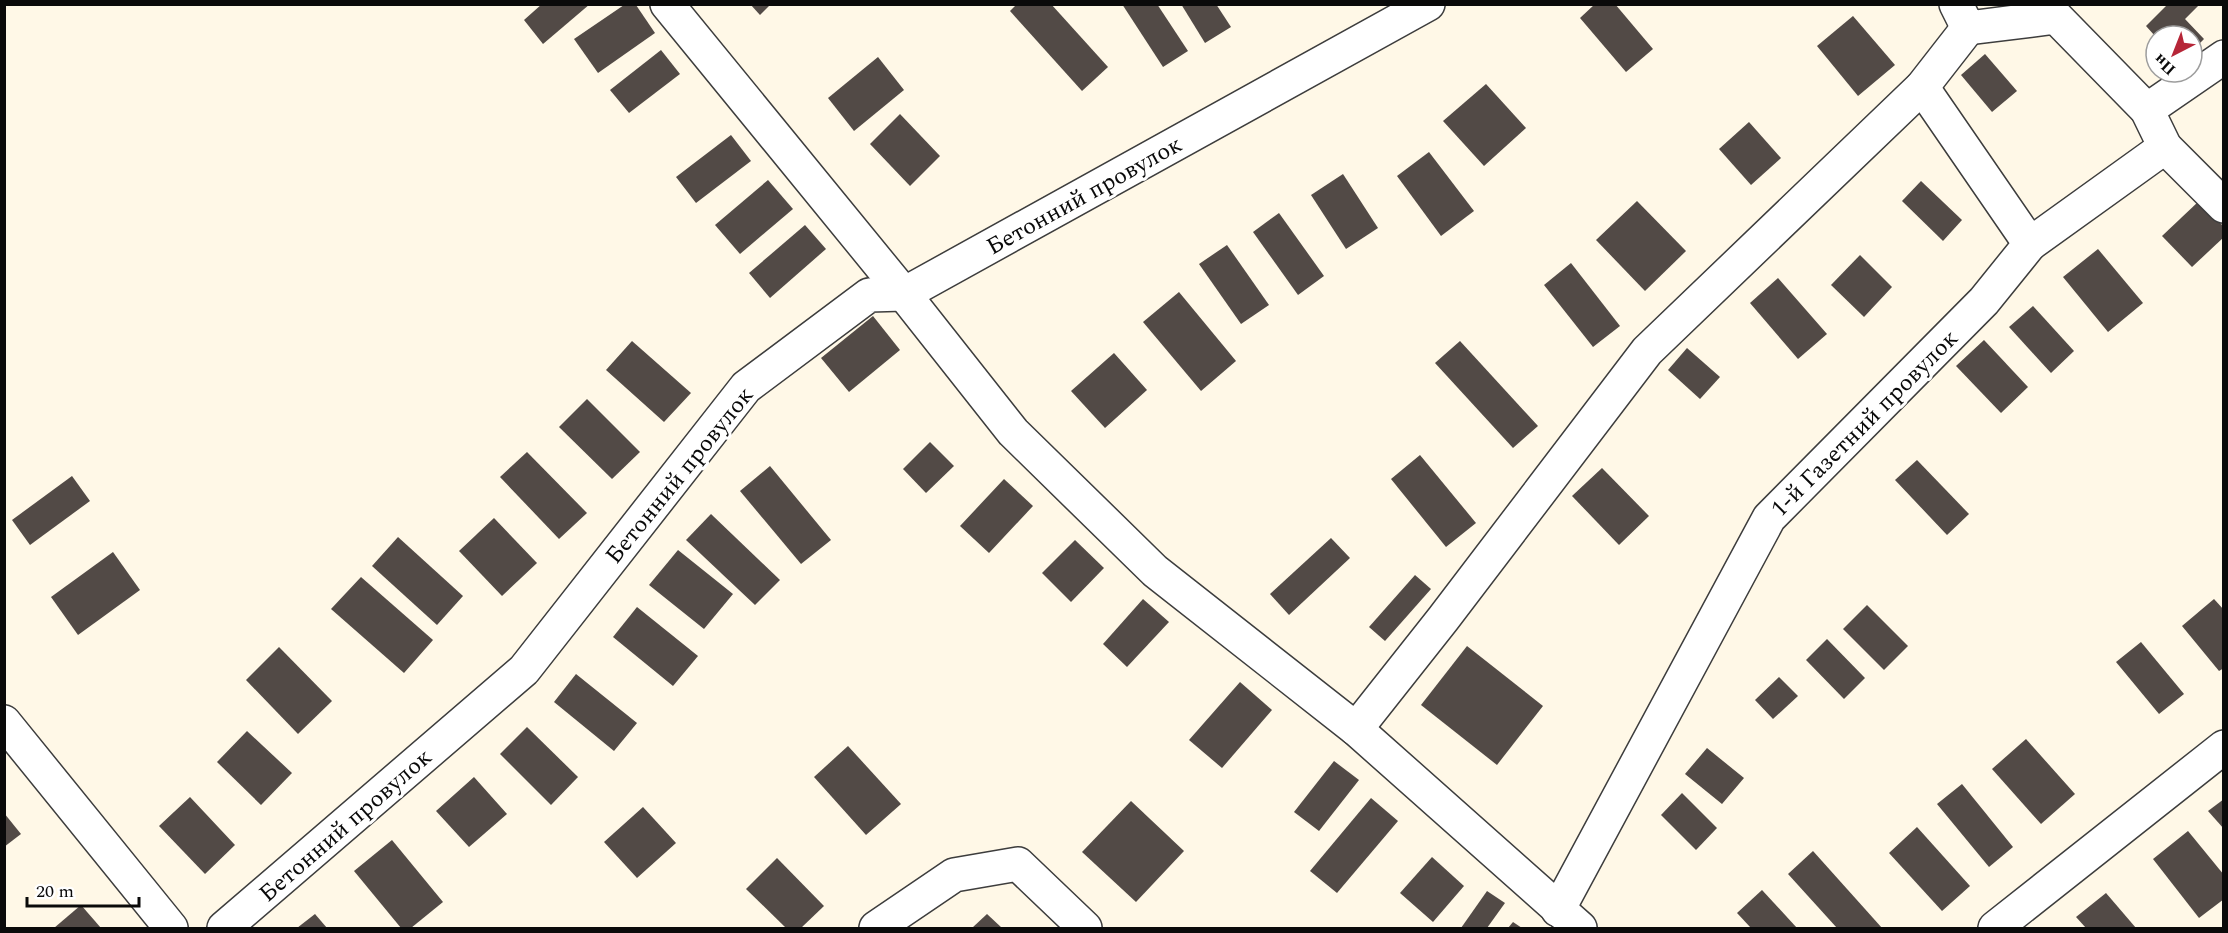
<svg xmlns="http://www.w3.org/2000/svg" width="2228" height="933" viewBox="0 0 2228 933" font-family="Spectral,serif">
<rect width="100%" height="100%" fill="#fff8e7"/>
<g fill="#524a46">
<path d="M542 4H590L543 44 524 20Z"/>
<path d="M750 4H771L760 15Z"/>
<path d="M1017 4H1051L1108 67 1082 91 1010 11Z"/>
<path d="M1122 4H1157L1188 51 1163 67Z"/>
<path d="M1181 4H1216L1231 27 1205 43Z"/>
<path d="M1595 4H1615L1653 49 1626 72 1580 18Z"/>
<path d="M2168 4H2200L2185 19 2204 39 2192 51V36H2155L2146 26Z"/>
<path d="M624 5H636L655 33 598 73 574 39Z"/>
<path d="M1853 16 1895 65 1858 96 1817 46Z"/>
<path d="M661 50 680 74 629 113 610 90Z"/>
<path d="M1985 54 2017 91 1992 112 1961 75Z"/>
<path d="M878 57 904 90 854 131 828 98Z"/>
<path d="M1486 84 1526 128 1484 166 1443 121Z"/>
<path d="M900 114 940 156 910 186 870 144Z"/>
<path d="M1749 122 1781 158 1751 185 1719 149Z"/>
<path d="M731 135 751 161 696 203 676 177Z"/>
<path d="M1429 152 1474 211 1441 236 1397 176Z"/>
<path d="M1343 174 1378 228 1346 249 1311 195Z"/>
<path d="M768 180 793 209 740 254 715 225Z"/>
<path d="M1921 181 1962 220 1943 241 1902 201Z"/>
<path d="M1637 201 1686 251 1645 291 1596 240Z"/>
<path d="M2199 201 2224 227V237L2192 267 2162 236Z"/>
<path d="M1279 213 1324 276 1298 295 1253 232Z"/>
<path d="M805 225 826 249 770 298 749 273Z"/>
<path d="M1227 245 1269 305 1241 324 1199 264Z"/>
<path d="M2098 249 2143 303 2108 332 2063 277Z"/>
<path d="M1860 255 1892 287 1864 317 1831 285Z"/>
<path d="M1571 263 1620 326 1593 347 1544 285Z"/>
<path d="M1778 278 1827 334 1798 359 1750 303Z"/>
<path d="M1179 292 1236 361 1201 391 1143 322Z"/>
<path d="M2033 306 2074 351 2051 373 2009 327Z"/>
<path d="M873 316 900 350 849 392 821 358Z"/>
<path d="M1984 340 2028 387 2001 413 1956 366Z"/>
<path d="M632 341 691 393 664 422 606 370Z"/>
<path d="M1460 341 1538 426 1513 448 1435 363Z"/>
<path d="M1687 348 1720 377 1700 399 1668 370Z"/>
<path d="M1114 353 1147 390 1105 428 1071 391Z"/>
<path d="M587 399 640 452 612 479 559 427Z"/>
<path d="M930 442 954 466 926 493 903 469Z"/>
<path d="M527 452 587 513 559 539 500 477Z"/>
<path d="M1420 455 1476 523 1446 547 1391 479Z"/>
<path d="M1917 460 1969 514 1947 535 1895 480Z"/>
<path d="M770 466 831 540 801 564 740 491Z"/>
<path d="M1602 468 1649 516 1619 545 1572 496Z"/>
<path d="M72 476 90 501 30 545 12 520Z"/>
<path d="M1004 479 1033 506 989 553 960 526Z"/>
<path d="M711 514 780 580 755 605 686 540Z"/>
<path d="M494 518 537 563 502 596 459 551Z"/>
<path d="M398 537 463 596 437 625 372 566Z"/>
<path d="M1331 538 1350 558 1289 615 1270 594Z"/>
<path d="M1075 540 1104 568 1071 602 1042 573Z"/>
<path d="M678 550 733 594 704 629 649 585Z"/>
<path d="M113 552 140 590 78 635 51 597Z"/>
<path d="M1415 575 1431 589 1385 641 1369 627Z"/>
<path d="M361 577 433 640 404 673 331 609Z"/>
<path d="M1143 599 1169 622 1127 667 1103 644Z"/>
<path d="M2214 599 2224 610V668L2219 671 2182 626Z"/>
<path d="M1867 605 1908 646 1884 670 1843 629Z"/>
<path d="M637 607 698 656 673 686 613 637Z"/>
<path d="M1827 639 1865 678 1844 699 1806 660Z"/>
<path d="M2141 642 2184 694 2159 714 2116 662Z"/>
<path d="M1467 646 1543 706 1497 765 1421 705Z"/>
<path d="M279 647 332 701 298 734 246 680Z"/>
<path d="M576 674 637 723 614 751 554 702Z"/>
<path d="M1779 677 1798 696 1773 719 1755 700Z"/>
<path d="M1240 682 1272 710 1222 768 1189 740Z"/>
<path d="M527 727 578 777 551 805 500 754Z"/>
<path d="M247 731 292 773 261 805 217 762Z"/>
<path d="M2026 739 2075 794 2041 824 1992 769Z"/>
<path d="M848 746 901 804 866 835 814 777Z"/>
<path d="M1707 748 1744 778 1722 804 1685 774Z"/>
<path d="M1334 761 1359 780 1319 831 1294 812Z"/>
<path d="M474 777 507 814 469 847 436 811Z"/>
<path d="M1962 784 2013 847 1989 867 1937 804Z"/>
<path d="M1682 793 1717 828 1696 850 1661 815Z"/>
<path d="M190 797 235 845 205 874 159 826Z"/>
<path d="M1371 798 1398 821 1337 893 1310 871Z"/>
<path d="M2224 799V829L2208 811Z"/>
<path d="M1131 801 1184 851 1136 902 1082 852Z"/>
<path d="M643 807 676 843 637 878 604 842Z"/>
<path d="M4 813 21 834 4 847Z"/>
<path d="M1917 827 1970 886 1942 911 1889 853Z"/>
<path d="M2188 831 2224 875V899L2199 918 2153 859Z"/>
<path d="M392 840 443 902 411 928H401L354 871Z"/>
<path d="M1813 851 1882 928H1837L1788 874Z"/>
<path d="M1432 857 1464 886 1433 922 1400 893Z"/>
<path d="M777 858 824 906 801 928H786L746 889Z"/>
<path d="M1762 890 1797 928H1751L1737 913Z"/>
<path d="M1487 891 1505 903 1487 928H1461Z"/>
<path d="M2106 893 2136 928H2086L2076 917Z"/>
<path d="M81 905 101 928H54Z"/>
<path d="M315 914 327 928H297Z"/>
<path d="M987 914 1002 928H972Z"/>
<path d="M1513 922 1522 928H1508Z"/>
</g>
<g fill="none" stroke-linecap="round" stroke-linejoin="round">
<defs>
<g id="minor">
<path d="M667 4 904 294 1013 432 1155 571 1356 729 1580 928"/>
<path d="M1956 4 1968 28 2056 17 2147 110 2165 147 2224 206"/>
<path d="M2147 110 2224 57"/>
<path d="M2030 244 2165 147"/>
<path d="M4 722 171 928"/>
<path d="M1356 729 1443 619 1647 351 1922 87 1968 28"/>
<path d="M1558 910 1769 518 1984 301 2030 244 1922 87"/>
<path d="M224 928 524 670 746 387 869 295 904 294 1428 4"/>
<path d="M876 928 954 875 1018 864 1085 928"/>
<path d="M1995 928 2224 747"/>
</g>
</defs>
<use href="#minor" stroke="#3d3d3d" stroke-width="36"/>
<use href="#minor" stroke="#fff" stroke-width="33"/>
</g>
<g text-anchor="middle" stroke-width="6" stroke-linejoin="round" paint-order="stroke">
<g font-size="24" fill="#0a0a0a" stroke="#fff">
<text transform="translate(1084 195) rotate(-29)" y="8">Бетонний провулок</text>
<text transform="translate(1864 423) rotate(-45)" y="8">1-й Газетний провулок</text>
<text transform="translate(679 475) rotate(-51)" y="8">Бетонний провулок</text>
<text transform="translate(345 825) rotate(-41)" y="8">Бетонний провулок</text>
</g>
</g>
<rect width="2228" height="933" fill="none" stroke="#0a0a0a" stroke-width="12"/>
<g transform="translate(2174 54) rotate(222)"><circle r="28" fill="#ffffff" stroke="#9d9d9d" stroke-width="1.5"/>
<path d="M0-4.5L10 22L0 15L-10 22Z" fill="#b62638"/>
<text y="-9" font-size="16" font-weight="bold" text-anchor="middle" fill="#0a0a0a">Пн</text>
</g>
<path d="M27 897v9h112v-9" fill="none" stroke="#0a0a0a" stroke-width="3"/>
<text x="36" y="897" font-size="18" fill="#0a0a0a" stroke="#ffffff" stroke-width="4.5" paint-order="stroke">20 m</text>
</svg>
